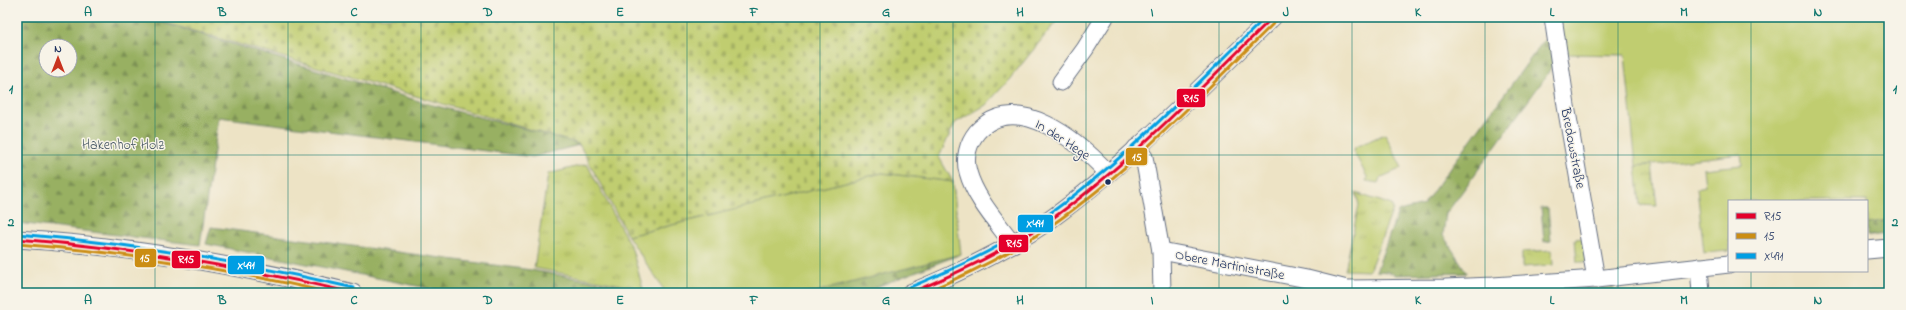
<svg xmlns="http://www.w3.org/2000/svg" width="1906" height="310" viewBox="0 0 1906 310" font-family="'Indie Flower',sans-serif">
<defs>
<pattern id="grass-tufts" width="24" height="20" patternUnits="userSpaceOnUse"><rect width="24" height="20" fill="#c0cd6f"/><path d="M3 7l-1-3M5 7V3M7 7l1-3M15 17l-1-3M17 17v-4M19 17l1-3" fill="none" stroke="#a4b063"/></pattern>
<pattern id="forest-firs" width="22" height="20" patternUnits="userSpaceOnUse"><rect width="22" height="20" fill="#98b062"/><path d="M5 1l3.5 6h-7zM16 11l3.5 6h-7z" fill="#7b9054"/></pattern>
<pattern id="cemetery-stones" width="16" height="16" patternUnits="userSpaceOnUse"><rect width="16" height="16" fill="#c0cd6f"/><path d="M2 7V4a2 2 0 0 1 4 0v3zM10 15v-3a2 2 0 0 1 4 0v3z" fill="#a4b063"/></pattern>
</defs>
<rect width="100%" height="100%" fill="#f7f3e8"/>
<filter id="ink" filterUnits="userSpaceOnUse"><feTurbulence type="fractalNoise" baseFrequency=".025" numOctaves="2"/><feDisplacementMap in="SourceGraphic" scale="8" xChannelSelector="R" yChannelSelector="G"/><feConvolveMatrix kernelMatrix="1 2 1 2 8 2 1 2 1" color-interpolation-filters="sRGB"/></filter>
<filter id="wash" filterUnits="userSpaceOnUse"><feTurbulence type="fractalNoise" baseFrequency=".012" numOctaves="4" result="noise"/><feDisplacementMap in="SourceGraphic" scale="16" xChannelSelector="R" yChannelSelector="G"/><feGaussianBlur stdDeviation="0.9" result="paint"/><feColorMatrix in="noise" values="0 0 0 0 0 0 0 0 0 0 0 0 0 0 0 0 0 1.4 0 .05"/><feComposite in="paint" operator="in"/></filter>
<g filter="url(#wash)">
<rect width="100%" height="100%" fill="#ede3c5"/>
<g fill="url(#grass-tufts)" stroke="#6e7e66">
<path d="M587 164 632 249 643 289 534 268 548 174Z"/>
<path d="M1652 165 1657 206 1640 205 1636 166Z"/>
<path d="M1356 193 1392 205 1393 209 1369 271 1345 270 1359 205Z"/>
<path d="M1586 238 1588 262H1577L1575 239Z"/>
<path d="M1552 250 1553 265 1522 267V252Z"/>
<path d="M1613 287 1614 293H1585L1584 289Z"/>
</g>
<g fill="url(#forest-firs)" stroke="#5a7060" fill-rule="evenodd">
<path d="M17 17H144L429 104 583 144 533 157 219 117 200 245 17 223ZM46 46H70V70H46Z"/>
<path d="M1544 40 1551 42 1553 64 1547 75 1446 214 1443 235 1467 273 1396 275 1388 272 1376 271 1398 212C1403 209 1414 208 1423 205Z"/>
<path d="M1541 208H1548L1551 241 1544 242Z"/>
<path d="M1889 220V234L1867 236V223Z"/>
<path d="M211 227 531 270 659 293H452L206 244Z"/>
<path d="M961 254 861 293H811Z"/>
</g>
<path fill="url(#cemetery-stones)" stroke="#6e7e66" d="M146 17H1060L1008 81 986 105 955 123 939 157 953 182 882 173 628 236 579 144Z"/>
<g fill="#c0cd6f" stroke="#6e7e66">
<path d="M1559 17H1889V220L1867 223V201H1729V251L1704 253 1697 188 1705 186 1703 169 1742 165 1741 154 1636 166 1625 55 1564 54Z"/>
<path d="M1385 134 1402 168 1380 178 1378 183 1366 181 1367 177 1354 152 1355 147Z"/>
<path d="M882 173 953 182 961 254 811 293H666L628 236Z"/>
</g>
</g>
<g filter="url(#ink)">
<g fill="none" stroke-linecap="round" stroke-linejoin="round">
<defs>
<g id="minor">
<path d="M1553 17 1566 106 1596 279"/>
<path d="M1061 82 1085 49 1105 17"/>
<path d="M1136 148 1144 157 1161 251 1162 293"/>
<path d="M17 239C131 246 242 266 353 293"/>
<path d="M1013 244C997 222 975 198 968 172 964 158 968 143 977 132 1016 88 1080 143 1108 173"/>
<path d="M1867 250 1889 248"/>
<path d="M1161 251 1307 279 1347 289 1445 288 1493 286 1596 279 1729 264"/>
<path d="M1699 267 1701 293"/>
<path d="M910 293C959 273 1008 250 1051 219 1132 160 1201 86 1273 17"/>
</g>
</defs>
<use href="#minor" stroke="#646e82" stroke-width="19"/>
<use href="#minor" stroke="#fff" stroke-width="17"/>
<defs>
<g id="bus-1">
<path d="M17 239C131 248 242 267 353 293"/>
<path d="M910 293C953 275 995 256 1034 231 1123 172 1197 91 1273 17"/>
</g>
<g id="bus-2">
<path d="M17 244C123 252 228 269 331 293"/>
<path d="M923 293C962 277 1001 258 1037 235 1126 177 1200 95 1276 21"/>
</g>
<g id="bus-3">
<path d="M17 234C131 243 243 262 354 288"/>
<path d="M908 288C951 270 994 251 1033 225 1119 168 1191 89 1266 17"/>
</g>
</defs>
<use href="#bus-1" stroke="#f7f3e8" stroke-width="6"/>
<use href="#bus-2" stroke="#f7f3e8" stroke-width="6"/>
<use href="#bus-3" stroke="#f7f3e8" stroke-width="6"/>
<use href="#bus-1" stroke="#e4002b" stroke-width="3"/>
<use href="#bus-2" stroke="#cb8d13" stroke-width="3"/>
<use href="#bus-3" stroke="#009ee3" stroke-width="3"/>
</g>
</g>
<path fill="none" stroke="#0f766e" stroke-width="1" stroke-opacity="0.55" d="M155 17V293M288 17V293M421 17V293M554 17V293M687 17V293M820 17V293M953 17V293M1086 17V293M1219 17V293M1352 17V293M1485 17V293M1618 17V293M1751 17V201M17 155H1889M1751 271V293"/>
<circle fill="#1b2f5e" stroke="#f7f3e8" stroke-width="1.5" cx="1108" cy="182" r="3.5"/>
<g text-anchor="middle" stroke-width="3" stroke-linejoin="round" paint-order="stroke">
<g font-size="14" fill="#1b2f5e" stroke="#f7f3e8">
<text transform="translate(1063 139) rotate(33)" y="5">In der Hege</text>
<text transform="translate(1574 148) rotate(79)" y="5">Bredowstraße</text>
<text transform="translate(1230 264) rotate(11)" y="5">Obere Martinistraße</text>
</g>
<g font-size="14" fill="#445662" stroke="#f7f3e8">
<text x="123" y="149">Hakenhof Holz</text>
</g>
</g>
<g stroke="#f7f3e8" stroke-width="1.5">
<rect x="1176" y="88" width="30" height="20" rx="4" fill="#e4002b"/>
<rect x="1125" y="147" width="23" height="19" rx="4" fill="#cb8d13"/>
<rect x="1017" y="214" width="37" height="19" rx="4" fill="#009ee3"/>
<rect x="998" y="234" width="31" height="19" rx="4" fill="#e4002b"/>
<rect x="134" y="248" width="23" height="20" rx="4" fill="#cb8d13"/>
<rect x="171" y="250" width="30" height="19" rx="4" fill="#e4002b"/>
<rect x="227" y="255" width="38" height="20" rx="4" fill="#009ee3"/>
</g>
<g font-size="11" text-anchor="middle" font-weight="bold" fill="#fff">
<text x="1191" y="102">R15</text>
<text x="1137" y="161">15</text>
<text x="1035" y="227">X491</text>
<text x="1014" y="247">R15</text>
<text x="145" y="262">15</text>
<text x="186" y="263">R15</text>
<text x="246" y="269">X491</text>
</g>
<rect width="1906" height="310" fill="none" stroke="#f7f3e8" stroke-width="44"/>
<rect x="1728" y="200" width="140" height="72" fill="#f7f3e8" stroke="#9fa5b1"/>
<rect x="1736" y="213" width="20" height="6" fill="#e4002b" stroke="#9fa5b1"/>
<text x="1764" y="220" font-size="12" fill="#1b2f5e">R15</text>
<rect x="1736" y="233" width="20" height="6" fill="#cb8d13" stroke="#9fa5b1"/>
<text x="1764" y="240" font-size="12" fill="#1b2f5e">15</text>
<rect x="1736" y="253" width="20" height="6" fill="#009ee3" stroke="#9fa5b1"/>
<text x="1764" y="260" font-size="12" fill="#1b2f5e">X491</text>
<g transform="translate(58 58)"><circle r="19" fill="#f7f3e8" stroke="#9fa5b1"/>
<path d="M0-3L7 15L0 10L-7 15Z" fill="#c8321e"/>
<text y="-6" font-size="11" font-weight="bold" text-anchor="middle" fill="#1b2f5e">N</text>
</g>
<rect x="22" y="22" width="1862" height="266" fill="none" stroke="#0f766e" stroke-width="1.5"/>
<g font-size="13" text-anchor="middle" font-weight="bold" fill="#0f766e">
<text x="88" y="16">A</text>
<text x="222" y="16">B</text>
<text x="354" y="16">C</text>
<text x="488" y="16">D</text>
<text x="620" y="16">E</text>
<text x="754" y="16">F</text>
<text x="886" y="16">G</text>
<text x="1020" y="16">H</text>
<text x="1152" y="16">I</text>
<text x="1286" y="16">J</text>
<text x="1418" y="16">K</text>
<text x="1552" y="16">L</text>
<text x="1684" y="16">M</text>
<text x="1818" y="16">N</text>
<text x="11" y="93">1</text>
<text x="1895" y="93">1</text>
<text x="11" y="226">2</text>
<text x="1895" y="226">2</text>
<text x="88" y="304">A</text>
<text x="222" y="304">B</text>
<text x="354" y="304">C</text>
<text x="488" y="304">D</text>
<text x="620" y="304">E</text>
<text x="754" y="304">F</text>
<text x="886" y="304">G</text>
<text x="1020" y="304">H</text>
<text x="1152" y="304">I</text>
<text x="1286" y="304">J</text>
<text x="1418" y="304">K</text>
<text x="1552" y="304">L</text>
<text x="1684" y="304">M</text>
<text x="1818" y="304">N</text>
</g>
</svg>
